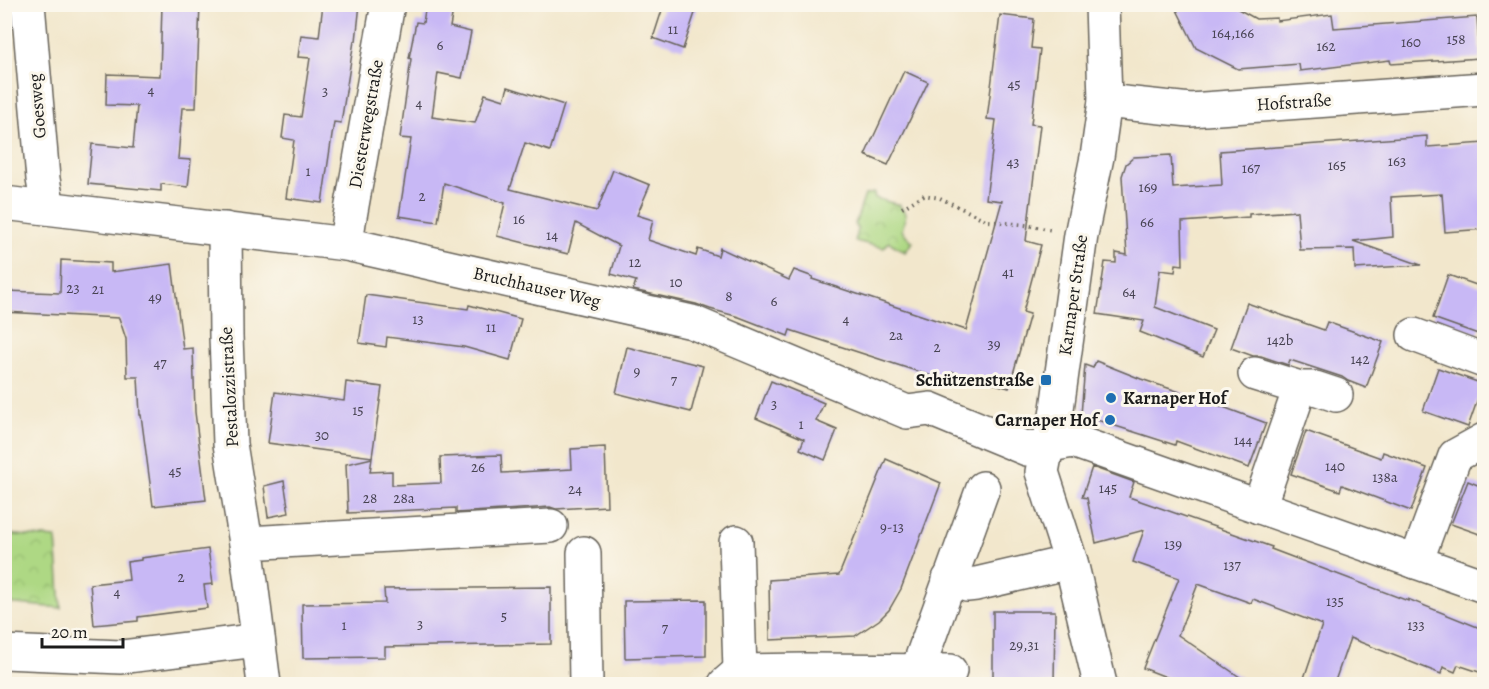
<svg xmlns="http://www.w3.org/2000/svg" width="1489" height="689" viewBox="0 0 1489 689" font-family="Alegreya,serif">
<defs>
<pattern id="park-crowns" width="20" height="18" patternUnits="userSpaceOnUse" patternTransform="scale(1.5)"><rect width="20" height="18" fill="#aed884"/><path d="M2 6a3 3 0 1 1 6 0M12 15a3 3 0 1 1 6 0" fill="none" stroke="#95b971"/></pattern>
</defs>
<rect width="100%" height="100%" fill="#fbf7ec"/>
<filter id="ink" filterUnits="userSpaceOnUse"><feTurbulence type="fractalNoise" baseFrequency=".0167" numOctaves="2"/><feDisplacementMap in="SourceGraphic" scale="12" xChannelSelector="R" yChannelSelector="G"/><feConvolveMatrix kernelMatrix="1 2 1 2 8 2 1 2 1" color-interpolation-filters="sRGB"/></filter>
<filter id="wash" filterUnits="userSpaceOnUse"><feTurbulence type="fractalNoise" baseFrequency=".008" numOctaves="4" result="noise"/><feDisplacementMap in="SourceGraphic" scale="24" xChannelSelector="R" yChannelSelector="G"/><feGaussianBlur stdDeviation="1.35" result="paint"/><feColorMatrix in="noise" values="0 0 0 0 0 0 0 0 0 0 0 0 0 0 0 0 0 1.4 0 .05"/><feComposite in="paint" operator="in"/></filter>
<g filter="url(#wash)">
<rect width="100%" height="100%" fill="#f2e7cc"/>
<g fill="url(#park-crowns)" stroke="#657a50" stroke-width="1.5">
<path d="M874 193 875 198 899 205 906 214 902 231 913 242 905 252 889 242 884 248 855 241 858 230 855 224 865 195Z"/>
<path d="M4 534 56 538 61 608 5 603Z"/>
</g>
<g id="blocks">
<g fill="#c8b8f5">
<path d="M162 4H200L196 108H182L178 159 191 160 188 187 161 184V191L88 184 92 144 133 148 137 106 106 105 107 74 160 76Z"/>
<path d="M323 4H360L356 41H354L341 123 334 122 322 203 286 198 294 140 282 138 285 115 301 117 310 58 298 57 301 35 319 37Z"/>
<path d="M426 4H454L450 27 471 32 462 78 438 73 432 117 475 123 485 94 504 100 508 87 564 105 550 151 525 143 510 189 597 211 613 170 650 185 637 215 653 220 648 240 696 256 698 249 718 256 720 248 789 280 794 270 813 277 812 279 966 330 1002 201 986 199 996 120 987 119 1000 15 1034 19 1031 48 1040 49 1031 124 1040 125 1026 241 1041 245 1023 312 1030 314 1009 388 953 372 950 382 790 330 788 336 739 317 710 309 696 304 633 290 636 281 611 274 619 246 576 223 568 254 497 236 505 203 444 183 438 222 399 216 411 139 400 138 411 59 409 58 416 22 423 23Z"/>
<path d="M664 4H698L683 49 653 38Z"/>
<path d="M1174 4H1229L1256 19 1277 18V21L1332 14 1334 28 1477 17 1480 58 1391 64 1390 60 1300 71 1299 64 1238 69 1196 48Z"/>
<path d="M904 71 928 82 888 165 865 155Z"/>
<path d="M1427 136V147L1485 143V229L1445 232 1442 194 1391 197 1393 237 1353 241 1421 265 1355 269 1354 249 1300 250 1297 211 1249 214V217L1182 222 1183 265 1176 264 1175 272 1160 270 1155 307 1214 330 1203 357 1140 332 1144 321 1097 314 1105 262 1116 263V253L1127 255 1122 176 1126 164 1134 157 1171 155 1173 188 1222 185 1220 151Z"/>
<path d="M61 260 111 263V272L172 264 183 349 193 348 195 412 206 500 153 506 141 415H140L138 377H127L126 339 119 318 4 312 6 291 60 293Z"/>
<path d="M1448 275 1485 288V315L1478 334 1433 318Z"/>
<path d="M366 295 468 309 469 305 521 319 510 360 464 347 387 337 386 347 359 343Z"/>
<path d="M1247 303 1324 330 1327 322 1383 342 1366 388 1348 381 1342 377 1290 360 1288 365 1261 356H1253L1231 348Z"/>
<path d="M627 347 703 366 691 412 616 393Z"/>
<path d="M1096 361 1141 379 1207 401 1266 423 1249 468 1176 441 1175 445 1081 415 1085 365 1093 368Z"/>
<path d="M1438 368 1483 384 1468 427 1423 411Z"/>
<path d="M771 381 824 403 816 421 837 430 825 460 800 449 804 439 756 418Z"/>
<path d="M346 382 382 387 372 457 268 443 275 392 344 401Z"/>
<path d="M1306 431 1381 458 1383 452 1427 468 1411 511 1342 485 1340 491 1291 474Z"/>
<path d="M605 447 607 506 556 509 550 507 456 513V508L348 513 346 464 372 458 370 472 392 471V485L441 483 440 457 501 455 502 473 572 469 571 449Z"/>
<path d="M886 459 941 483 901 589 889 610 879 620 855 636 770 640 769 580 839 575Z"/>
<path d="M1092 467 1134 482 1129 497 1272 547 1271 549 1408 601V599L1485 630V674L1458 665 1455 672 1443 667 1441 674 1350 638 1334 684H1302L1322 625 1253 599 1251 603 1198 584 1178 635 1250 684H1184L1143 668 1179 578 1133 562 1144 530 1096 543 1087 498 1082 497Z"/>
<path d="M284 481 289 513 268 517 264 486Z"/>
<path d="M1468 481 1485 488V536L1451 524Z"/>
<path d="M208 549 213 584 204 585 207 608 138 617V621L94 625 90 584 129 580 127 562 141 560V558Z"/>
<path d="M551 587V644L385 647V657L303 658 302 604 385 603 384 589Z"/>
<path d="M706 600V656L625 658 624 601Z"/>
<path d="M993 611H1055L1054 684H1007V682H993Z"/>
</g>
</g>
</g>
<g filter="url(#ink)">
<use href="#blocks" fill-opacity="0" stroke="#67635a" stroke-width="1.5"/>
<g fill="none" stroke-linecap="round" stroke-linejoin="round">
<defs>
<g id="minor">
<path d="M28 4 43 179 48 208"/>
<path d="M1105 101 1190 110 1484 89"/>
<path d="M4 203 346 244 692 322 907 412 930 409 1027 449 1073 441 1484 586"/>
<path d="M225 229 226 336 230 444 246 543 264 684"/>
<path d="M346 244 349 222 388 4"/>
<path d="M1414 335 1484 361"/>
<path d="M1255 374 1300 388H1315L1336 395"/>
<path d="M1259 507 1300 388"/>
<path d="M736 542 740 671"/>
<path d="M246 543 551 526"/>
<path d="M584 553 586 684"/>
<path d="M1416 562 1455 456 1484 440"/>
<path d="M949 579 967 585 976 584 1071 562"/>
<path d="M4 652 121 657 258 640"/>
<path d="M917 671 983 488"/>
<path d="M725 684 740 671 807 670 950 671"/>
<path d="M1100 684 1071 562 1042 472 1047 446 1056 416 1081 235 1097 157 1105 101 1102 4"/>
</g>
</defs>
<use href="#minor" stroke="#67635a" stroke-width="36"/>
<path stroke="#67635a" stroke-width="4" stroke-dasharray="1.5 4.5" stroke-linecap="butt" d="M902 208 924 195 940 198 988 221 1025 225 1053 230"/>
<use href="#minor" stroke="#fff" stroke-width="33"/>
</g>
</g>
<g fill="#1f6fb2" stroke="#fbf7ec" stroke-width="2">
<rect x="1040" y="374" width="12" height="12" rx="3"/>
<circle cx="1111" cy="398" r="6"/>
<circle cx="1110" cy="420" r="6"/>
</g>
<g text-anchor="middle" stroke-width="6" stroke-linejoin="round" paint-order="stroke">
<g font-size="15" fill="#474352">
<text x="673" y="34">11</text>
<text x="1233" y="38">164,166</text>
<text x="1456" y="44">158</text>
<text x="1411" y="47">160</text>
<text x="440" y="50">6</text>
<text x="1326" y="51">162</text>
<text x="1014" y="89">45</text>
<text x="151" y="95">4</text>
<text x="325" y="96">3</text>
<text x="419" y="108">4</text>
<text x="1397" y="166">163</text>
<text x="1013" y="167">43</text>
<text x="1337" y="170">165</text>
<text x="1251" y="173">167</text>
<text x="308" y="176">1</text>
<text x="1148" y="192">169</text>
<text x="422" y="201">2</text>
<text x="519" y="224">16</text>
<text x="1147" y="227">66</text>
<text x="552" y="240">14</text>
<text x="635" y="267">12</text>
<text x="1008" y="277">41</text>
<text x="676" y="287">10</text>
<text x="73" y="293">23</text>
<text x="98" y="294">21</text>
<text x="1129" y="297">64</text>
<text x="729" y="301">8</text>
<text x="155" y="302">49</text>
<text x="774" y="306">6</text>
<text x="418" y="324">13</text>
<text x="846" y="324">4</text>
<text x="491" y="332">11</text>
<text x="896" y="340">2a</text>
<text x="1280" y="345">142b</text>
<text x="994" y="349">39</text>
<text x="937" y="352">2</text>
<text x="1360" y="364">142</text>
<text x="160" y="368">47</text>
<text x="637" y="376">9</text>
<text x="674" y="385">7</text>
<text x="774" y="409">3</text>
<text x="358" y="415">15</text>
<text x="801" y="429">1</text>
<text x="322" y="440">30</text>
<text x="1243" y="445">144</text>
<text x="1335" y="471">140</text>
<text x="478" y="472">26</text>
<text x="175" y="476">45</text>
<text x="1385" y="482">138a</text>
<text x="1108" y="493">145</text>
<text x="575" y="494">24</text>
<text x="370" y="503">28</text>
<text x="404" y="503">28a</text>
<text x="892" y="532">9-13</text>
<text x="1173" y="549">139</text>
<text x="1232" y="570">137</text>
<text x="181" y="582">2</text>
<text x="117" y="597">4</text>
<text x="1335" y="606">135</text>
<text x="504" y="621">5</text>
<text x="420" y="629">3</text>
<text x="344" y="630">1</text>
<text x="1416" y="630">133</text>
<text x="665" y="633">7</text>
<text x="1024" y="650">29,31</text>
</g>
<g font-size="18" fill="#1c1c1c" stroke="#fbf7ec">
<text transform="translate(1294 102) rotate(-4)" y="6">Hofstraße</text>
<text transform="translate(37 106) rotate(-95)" y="6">Goesweg</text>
<text transform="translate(366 124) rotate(-80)" y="6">Diesterwegstraße</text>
<text transform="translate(537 287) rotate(13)" y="6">Bruchhauser Weg</text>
<text transform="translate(1073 295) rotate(-82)" y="6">Karnaper Straße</text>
<text transform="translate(229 387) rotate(-93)" y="6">Pestalozzistraße</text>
</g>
<g font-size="18" font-weight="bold" fill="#1c1c1c" stroke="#fbf7ec" text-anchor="end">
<text x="1034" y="386">Schützenstraße</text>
<text x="1123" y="404" text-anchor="start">Karnaper Hof</text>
<text x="1098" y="426">Carnaper Hof</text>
</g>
</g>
<rect width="1489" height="689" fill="none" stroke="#fbf7ec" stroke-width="24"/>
<path d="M42 638v9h81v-9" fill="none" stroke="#1c1c1c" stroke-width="3"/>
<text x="51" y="638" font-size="18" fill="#1c1c1c" stroke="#fbf7ec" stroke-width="4.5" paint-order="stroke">20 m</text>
</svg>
